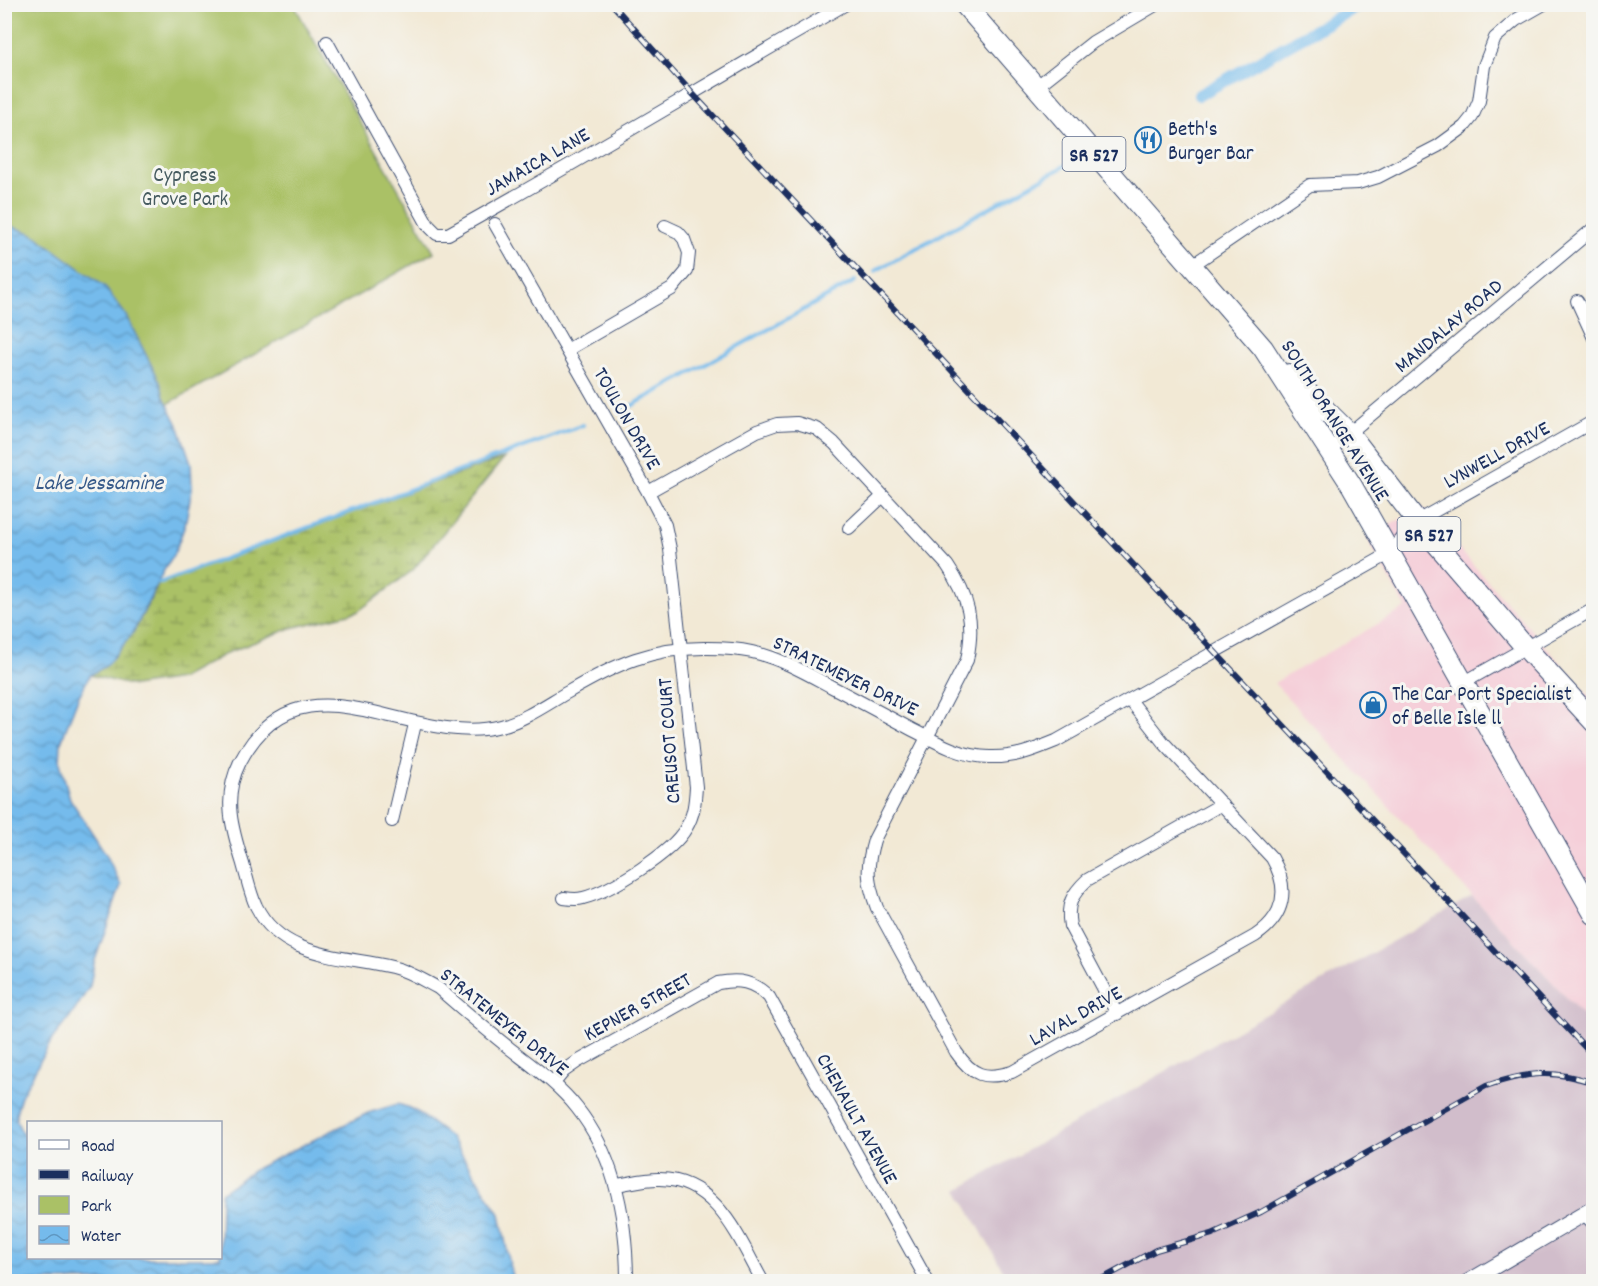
<svg xmlns="http://www.w3.org/2000/svg" width="1598" height="1286" viewBox="0 0 1598 1286" font-family="Dekko,sans-serif">
<defs>
<pattern id="wetland-marsh" width="20" height="14" patternUnits="userSpaceOnUse" patternTransform="scale(1.5)"><rect width="20" height="14" fill="#aac166"/><path d="M1 5h8M5 5V1M11 12h8M15 12V8" fill="none" stroke="#8a9d57"/></pattern>
<pattern id="water-waves" width="16" height="10" patternUnits="userSpaceOnUse" patternTransform="scale(1.5)"><rect width="16" height="10" fill="#75bbec"/><path d="M0 5q4-4 8 0t8 0" fill="none" stroke="#5f98c2"/></pattern>
</defs>
<rect width="100%" height="100%" fill="#f6f6f2"/>
<filter id="ink" filterUnits="userSpaceOnUse"><feTurbulence type="fractalNoise" baseFrequency=".0167" numOctaves="2"/><feDisplacementMap in="SourceGraphic" scale="12" xChannelSelector="R" yChannelSelector="G"/><feConvolveMatrix kernelMatrix="1 2 1 2 8 2 1 2 1" color-interpolation-filters="sRGB"/></filter>
<filter id="wash" filterUnits="userSpaceOnUse"><feTurbulence type="fractalNoise" baseFrequency=".008" numOctaves="4" result="noise"/><feDisplacementMap in="SourceGraphic" scale="24" xChannelSelector="R" yChannelSelector="G"/><feGaussianBlur stdDeviation="1.35" result="paint"/><feColorMatrix in="noise" values="0 0 0 0 0 0 0 0 0 0 0 0 0 0 0 0 0 1.4 0 .05"/><feComposite in="paint" operator="in"/></filter>
<g filter="url(#wash)">
<rect width="100%" height="100%" fill="#f2e9d5"/>
<path fill="#f5cfd9" d="M1422 507 1593 700V1026L1274 683 1406 608 1367 538Z"/>
<path fill="#d1bdcb" d="M1472 896 1593 1026V1281H1009L958 1190Z"/>
<path fill="url(#wetland-marsh)" stroke="#627862" stroke-width="1.5" d="M504 458 413 570 357 612 291 628 229 652 180 679 134 686 90 675 106 666 133 633 159 583C274 543 388 497 504 458Z"/>
<path fill="#aac166" stroke="#627862" stroke-width="1.5" d="M5 5H294L434 252 5 497Z"/>
<path fill="url(#water-waves)" stroke="#4875a5" stroke-width="1.5" d="M5 224 33 234 104 286 125 314 160 382 164 397 178 425 191 463 192 489 185 525 175 552 163 572 133 633 106 666 90 675 78 698 61 742 60 763 70 799 106 854 121 885 94 963 90 986 75 1010 53 1038 21 1096 16 1113V1120L28 1145V1258H220L221 1193 257 1168 368 1113 398 1104 407 1107 417 1112 451 1138 500 1214 513 1281H5Z"/>
<g fill="none" stroke-linecap="round" stroke-linejoin="round">
<g stroke="#75bbec" stroke-width="4">
<path d="M875 271 1070 163"/>
<path d="M624 410 855 281"/>
<path d="M159 583 583 425"/>
</g>
<path stroke="#75bbec" stroke-width="12" d="M1199 95 1361 4"/>
</g>
</g>
<g filter="url(#ink)">
<g fill="none" stroke-linecap="round" stroke-linejoin="round">
<defs>
<g id="minor">
<path d="M327 42 428 225 437 234H448C582 160 713 80 846 4"/>
<path d="M1036 87 1093 42 1157 4"/>
<path d="M495 224 648 492 665 525 670 549 696 787C695 802 694 815 686 828 672 853 611 891 583 898 577 900 570 899 564 898"/>
<path d="M1191 266 1310 185 1358 183 1378 177 1438 146 1464 127 1472 117 1479 101 1484 66 1495 38 1516 20 1544 4"/>
<path d="M1577 301 1594 338"/>
<path d="M567 350 672 289 687 271 689 253 684 239 678 232 665 226"/>
<path d="M1328 451 1594 228"/>
<path d="M648 492 757 431 777 424 797 423 817 429 834 443 947 565C969 597 975 622 967 660L874 840C866 867 867 882 877 908L956 1052C972 1076 985 1080 1012 1072L1255 936C1285 916 1290 889 1272 858L1163 742 1130 700"/>
<path d="M849 528 883 496"/>
<path d="M1463 683 1594 609"/>
<path d="M392 821 415 724"/>
<path d="M1117 1014 1070 926C1066 905 1072 894 1087 880L1222 804"/>
<path d="M554 1083 564 1071 577 1062 718 983C739 979 753 981 769 997L928 1282"/>
<path d="M616 1185C630 1183 644 1179 658 1179 716 1178 739 1239 763 1282"/>
<path d="M1584 1214 1594 1224"/>
<path d="M627 1282C627 1221 616 1157 577 1108 558 1084 532 1066 508 1047 484 1028 461 1008 438 988 423 980 409 971 392 967 343 955 282 959 256 906 250 893 247 878 243 864 232 829 222 797 240 762 301 645 410 750 501 726 525 720 547 704 568 692 616 664 652 647 708 648 722 648 738 649 752 652 780 658 806 673 832 687 857 700 883 714 909 728 934 741 961 757 990 757 1014 758 1034 750 1056 741L1380 559 1390 553 1417 521 1594 421"/>
</g>
<path id="tertiary" d="M1468 1282 1594 1208"/>
<g id="primary">
<path d="M964 4 1263 348 1352 486 1594 914"/>
<path d="M1289 374 1349 433 1417 521 1526 648 1594 722"/>
</g>
</defs>
<use href="#minor" stroke="#3b4b70" stroke-width="14"/>
<use href="#tertiary" stroke="#3b4b70" stroke-width="17"/>
<use href="#primary" stroke="#3b4b70" stroke-width="22"/>
<use href="#minor" stroke="#fff" stroke-width="12"/>
<use href="#tertiary" stroke="#fff" stroke-width="15"/>
<use href="#primary" stroke="#fff" stroke-width="20"/>
<defs>
<g id="rail">
<path d="M612 4 692 93 1594 1057"/>
<path d="M1096 1282 1156 1250 1212 1234 1261 1212 1486 1086C1526 1072 1553 1069 1594 1083"/>
</g>
</defs>
<use href="#rail" stroke="#1b2f5e" stroke-width="6"/>
<use href="#rail" stroke="#f6f6f2" stroke-width="4" stroke-dasharray="11" stroke-linecap="butt"/>
</g>
</g>
<defs>
<symbol id="restaurant-ring" viewBox="-11 -11 22 22"><circle r="9.5" fill="#f6f6f2" stroke="#1f6fb2" stroke-width="1.5"/><path d="M-5-6h1v4h1v-4h1v4h1v-4h1v5L-1.5 .5V6h-2V.5L-5-1ZM5-6V6H3V1.5H1.5Q1.5-4 5-6Z" fill="#1f6fb2"/></symbol>
<symbol id="shop-ring" viewBox="-11 -11 22 22"><circle r="9.5" fill="#f6f6f2" stroke="#1f6fb2" stroke-width="1.5"/><path d="M-5-2.5h2.3a2.7 3.5 0 0 1 5.4 0H5L5.5 6h-11ZM-1.5-2.5h3a1.5 2.3 0 0 0-3 0Z" fill="#1f6fb2"/></symbol>
</defs>
<g fill-rule="evenodd">
<use href="#restaurant-ring" x="1133" y="125" width="30" height="30"/>
<use href="#shop-ring" x="1358" y="690" width="30" height="30"/>
</g>
<g text-anchor="middle" stroke-width="6" stroke-linejoin="round" paint-order="stroke">
<g fill="#f6f6f2" stroke="#5d6b8a" stroke-width="1.5">
<rect x="1062.5" y="137" width="63" height="34" rx="4.5"/>
<rect x="1397.5" y="517" width="63" height="34" rx="4.5"/>
</g>
<g font-size="20" font-weight="bold" fill="#1b2f5e">
<text x="1094" y="161">SR 527</text>
<text x="1429" y="541">SR 527</text>
</g>
<g font-size="21" fill="#1b2f5e" stroke="#f6f6f2" text-anchor="start">
<text x="1168" y="135">Beth's<tspan x="1168" dy="24">Burger Bar</tspan></text>
<text x="1392" y="700">The Car Port Specialist<tspan x="1392" dy="24">of Belle Isle ll</tspan></text>
</g>
<g font-size="21" fill="#1b2f5e" stroke="#f6f6f2">
<text transform="translate(537 161) rotate(-30)" y="7">JAMAICA LANE</text>
<text transform="translate(1448 325) rotate(-40)" y="7">MANDALAY ROAD</text>
<text transform="translate(628 418) rotate(60)" y="7">TOULON DRIVE</text>
<text transform="translate(1336 420) rotate(58)" y="7">SOUTH ORANGE AVENUE</text>
<text transform="translate(1496 454) rotate(-29)" y="7">LYNWELL DRIVE</text>
<text transform="translate(846 675) rotate(26)" y="7">STRATEMEYER DRIVE</text>
<text transform="translate(668 741) rotate(-94)" y="7">CREUSOT COURT</text>
<text transform="translate(637 1006) rotate(-29)" y="7">KEPNER STREET</text>
<text transform="translate(1075 1015) rotate(-29)" y="7">LAVAL DRIVE</text>
<text transform="translate(505 1021) rotate(39)" y="7">STRATEMEYER DRIVE</text>
<text transform="translate(858 1118) rotate(61)" y="7">CHENAULT AVENUE</text>
</g>
<g font-size="21" fill="#465b60" stroke="#f6f6f2">
<text x="185" y="181">Cypress<tspan x="185" dy="24">Grove Park</tspan></text>
</g>
<g font-size="22" font-style="italic" fill="#365989" stroke="#f6f6f2">
<text x="99" y="489">Lake Jessamine</text>
</g>
</g>
<rect width="1598" height="1286" fill="none" stroke="#f6f6f2" stroke-width="24"/>
<rect x="27" y="1121" width="195" height="138" fill="#f6f6f2" stroke="#9ea6b7" stroke-width="1.5"/>
<rect x="39" y="1140" width="30" height="9" fill="#ffffff" stroke="#9ea6b7" stroke-width="1.5"/>
<text x="81" y="1151" font-size="18" fill="#1b2f5e">Road</text>
<rect x="39" y="1170" width="30" height="9" fill="#1b2f5e" stroke="#9ea6b7" stroke-width="1.5"/>
<text x="81" y="1181" font-size="18" fill="#1b2f5e">Railway</text>
<rect x="39" y="1196" width="30" height="18" fill="#aac166" stroke="#9ea6b7" stroke-width="1.5"/>
<text x="81" y="1211" font-size="18" fill="#1b2f5e">Park</text>
<rect x="39" y="1226" width="30" height="18" fill="url(#water-waves)" stroke="#9ea6b7" stroke-width="1.5"/>
<text x="81" y="1241" font-size="18" fill="#1b2f5e">Water</text>
</svg>
